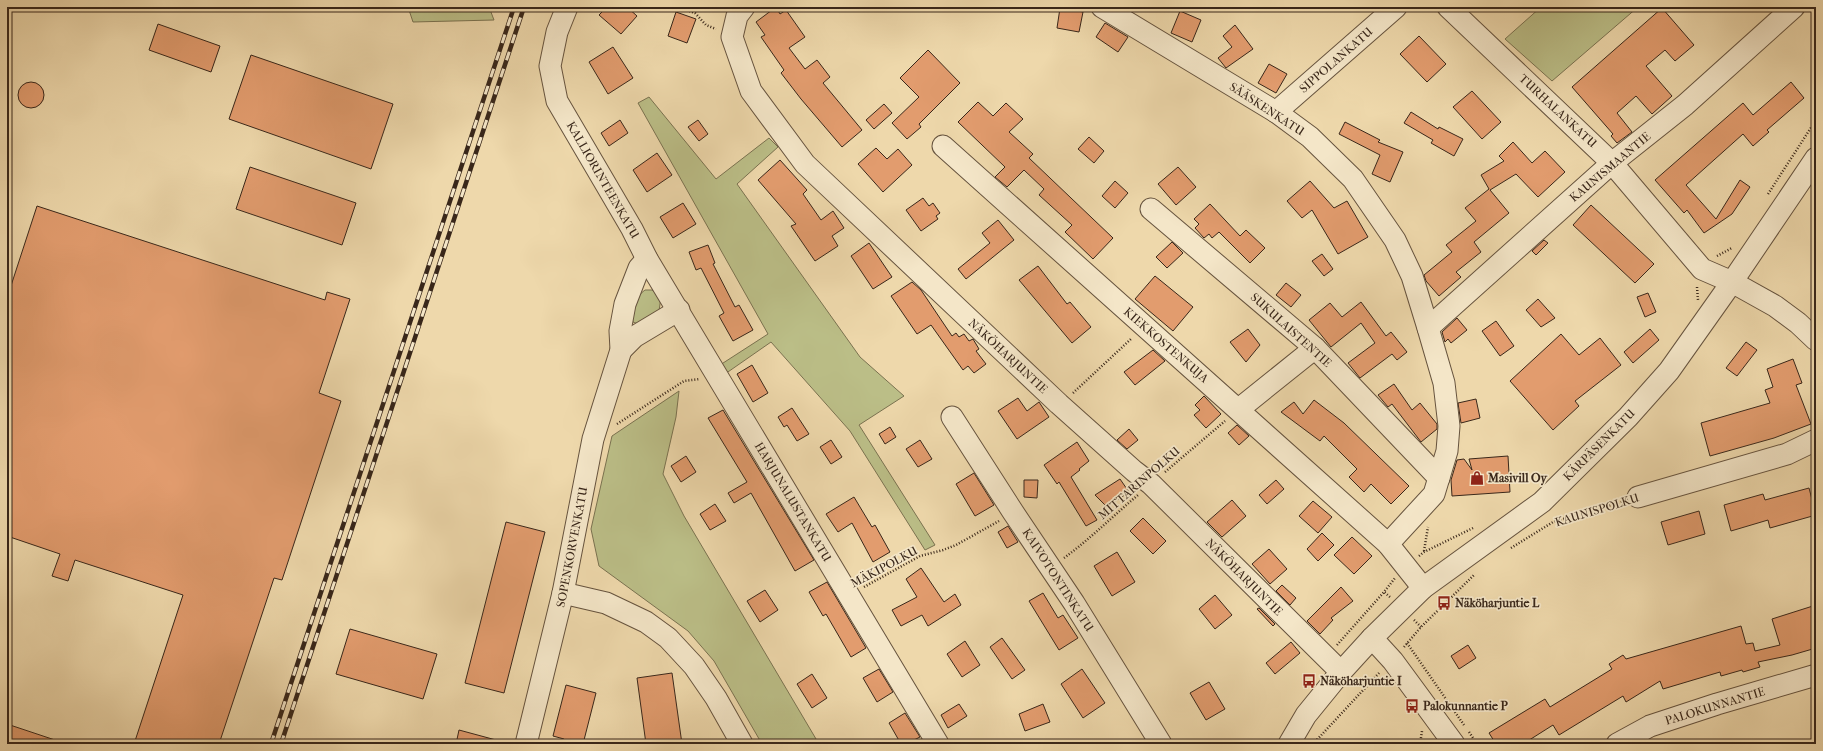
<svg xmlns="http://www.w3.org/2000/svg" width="1823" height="751" viewBox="0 0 1823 751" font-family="'IM FELL French Canon',serif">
<rect width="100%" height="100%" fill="#eed8ab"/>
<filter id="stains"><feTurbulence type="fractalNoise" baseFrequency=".005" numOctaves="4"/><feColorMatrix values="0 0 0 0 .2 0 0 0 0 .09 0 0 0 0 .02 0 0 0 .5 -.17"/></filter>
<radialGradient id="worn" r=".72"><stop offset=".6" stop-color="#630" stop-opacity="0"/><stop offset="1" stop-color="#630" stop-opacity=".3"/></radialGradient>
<g fill="#bbbe87" stroke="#7a7250">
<path d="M408 7H489L494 20 413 22Z"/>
<path d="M1541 7H1638L1552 81 1505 39Z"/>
<path d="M649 97 716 179 769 138 778 147 737 184 860 357 904 396 859 425 935 545 925 550 850 431 771 342 725 374 720 365 768 334 638 103Z"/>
<path d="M645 290H652L661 297 659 311 638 324 633 322C630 312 637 295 645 290Z"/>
<path d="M679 391 676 417 663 474 684 516 819 744H762L714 661 688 631 599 566 591 529 612 436Z"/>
</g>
<g fill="#e29c6e" stroke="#39271a">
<path d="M607 7H627L637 16 621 34 599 15Z"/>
<path d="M776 7 780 14 786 10 805 37 789 48 805 69 817 60 830 77 823 83 862 130 842 147 801 99 781 73 784 70 761 37 765 35 756 22Z"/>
<path d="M1060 8 1083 12 1079 32 1057 28Z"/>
<path d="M1662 8 1694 45 1675 61 1665 50 1646 66 1672 96 1652 114 1636 96 1617 113 1632 132 1617 143 1611 136 1613 134 1572 87Z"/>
<path d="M1180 11 1201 20 1192 42 1171 33Z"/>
<path d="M676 12 696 19 687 43 668 36Z"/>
<path d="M1105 23 1128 37 1118 52 1096 37Z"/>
<path d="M158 24 220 46 211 72 149 50Z"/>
<path d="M1235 25 1253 49 1226 68 1218 58 1232 47 1223 36Z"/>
<path d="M1419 36 1446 64 1427 82 1400 54Z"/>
<path d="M613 47 633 78 608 94 589 62Z"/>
<path d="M928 50 960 83 919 124 921 127 907 139 892 123 919 97 900 78Z"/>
<path d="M251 55 393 104 371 169 229 119Z"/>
<path d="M1269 64 1287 74 1276 93 1258 83Z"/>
<path d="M1791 82 1804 98 1767 130 1769 132 1753 146 1743 134 1686 185 1716 219 1740 180 1750 187 1732 214 1704 233 1687 210 1684 213 1655 180 1743 103 1753 115Z"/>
<circle cx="31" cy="95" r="13"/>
<path d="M1472 91 1501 122 1482 139 1453 107Z"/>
<path d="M978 102 993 116 1006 103 1023 119 1009 132 1033 154 1029 158 1113 238 1093 259 1065 232 1072 225 1039 195 1044 189 1024 170 1007 187 995 177 1005 167 958 122Z"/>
<path d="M884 104 892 113 874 129 866 120Z"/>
<path d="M1411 112 1438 129 1439 127 1463 139 1454 156 1431 143 1433 140 1404 123Z"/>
<path d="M620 120 628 133 609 146 601 133Z"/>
<path d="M698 120 708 134 699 141 688 127Z"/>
<path d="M1345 122 1380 140 1378 142 1403 152 1390 182 1372 174 1380 155 1339 134Z"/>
<path d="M1089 137 1104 151 1094 163 1078 149Z"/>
<path d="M1513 142 1532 163 1545 151 1565 172 1538 197 1516 174 1490 190 1509 213 1474 242 1481 252 1456 272 1461 277 1439 296 1426 281 1424 275 1452 252 1446 245 1476 221 1465 208 1489 189 1481 175 1504 161 1499 156Z"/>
<path d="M876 148 887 159 898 149 912 165 883 192 858 164Z"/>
<path d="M657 153 672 175 647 192 633 170Z"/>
<path d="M780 160 807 190 803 194 821 220 833 211 844 228 832 236 838 246 815 261 791 226 796 224 758 180Z"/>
<path d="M250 167 356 203 342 245 236 209Z"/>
<path d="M1178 167 1196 187 1176 205 1158 184Z"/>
<path d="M1115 181 1128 193 1115 208 1102 196Z"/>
<path d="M1310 181 1334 208 1347 201 1368 237 1338 254 1312 210 1302 218 1287 201Z"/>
<path d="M923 198 929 206 933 203 940 213 936 216 938 219 921 231 906 210Z"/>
<path d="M683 203 696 224 673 238 660 217Z"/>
<path d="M1210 204 1240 236 1246 230 1265 248 1250 263 1219 232 1212 238 1209 234 1204 238 1195 228 1199 224 1194 219Z"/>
<path d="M1591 205 1654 264 1635 283 1573 225Z"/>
<path d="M37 206 325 300 327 292 350 299 319 393 341 401 282 580 274 578 219 744H134L183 595 75 560 68 581 52 576 60 554 7 536V298Z"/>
<path d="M998 220 1014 240 966 279 958 269 990 243 982 233Z"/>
<path d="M1544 240 1548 243 1536 255 1532 251Z"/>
<path d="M1172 242 1183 253 1167 268 1156 257Z"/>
<path d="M869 243 892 277 873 289 851 256Z"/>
<path d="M708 245 715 263 713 264 735 307 739 305 753 330 733 341 719 316 724 313 701 268 696 270 689 252Z"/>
<path d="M1322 254 1333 269 1324 276 1312 261Z"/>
<path d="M1038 266 1067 304 1070 302 1091 327 1072 343 1019 280Z"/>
<path d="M1155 276 1193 307 1173 331 1135 299Z"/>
<path d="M912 282 921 290 952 336 956 333 959 337 964 334 969 341 973 339 979 349 976 351 986 364 974 373 968 366 963 370 931 325 917 334 891 296Z"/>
<path d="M1286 283 1301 295 1291 307 1276 295Z"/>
<path d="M1648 293 1656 312 1645 317 1637 297Z"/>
<path d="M1538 299 1555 318 1541 327 1526 310Z"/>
<path d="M1361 302 1386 336 1391 332 1407 352 1397 360 1392 354 1360 378 1348 363 1375 343 1361 323 1331 347 1309 320 1330 303 1342 317Z"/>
<path d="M1457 318 1467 330 1451 343 1448 339 1445 342 1442 332Z"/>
<path d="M1496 321 1514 346 1500 356 1482 331Z"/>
<path d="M1248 329 1260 345 1246 362 1230 342Z"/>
<path d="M1650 329 1659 340 1633 363 1624 352Z"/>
<path d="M1561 334 1579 355 1600 338 1621 365 1575 401 1579 406 1553 430 1510 381Z"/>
<path d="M1746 342 1757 350 1737 376 1726 368Z"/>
<path d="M1153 350 1165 361 1135 385 1124 372Z"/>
<path d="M1793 359 1802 383 1796 385 1811 424 1774 438 1710 456 1701 423 1770 403 1765 390 1773 387 1767 369Z"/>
<path d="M752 365 768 393 753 402 737 374Z"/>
<path d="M1394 384 1412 410 1420 403 1437 424V429L1421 442 1392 404 1388 407 1378 395Z"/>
<path d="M1204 396 1221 414 1206 428 1194 415 1200 410 1195 405Z"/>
<path d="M1018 398 1027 411 1039 402 1049 417 1017 439 998 411Z"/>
<path d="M1476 399 1480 418 1461 423 1458 403Z"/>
<path d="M1314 400 1344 423 1409 486 1391 504 1371 484 1364 492 1349 477 1357 469 1324 436 1320 441 1281 412 1294 402 1303 414Z"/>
<path d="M792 408 809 434 797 441 787 425 784 427 778 417Z"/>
<path d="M723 410 814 560 795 571 751 493 734 503 728 493 747 482 708 418Z"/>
<path d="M1237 425 1249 436 1239 445 1228 433Z"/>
<path d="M890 427 896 437 885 444 879 434Z"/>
<path d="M1129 429 1138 440 1127 449 1117 440Z"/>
<path d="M831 440 842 457 831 464 820 447Z"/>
<path d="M920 440 932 459 918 467 906 449Z"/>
<path d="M1077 442 1089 461 1079 469 1080 470 1071 477 1097 520 1086 526 1059 482 1057 484 1044 465Z"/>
<path d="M686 456 696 472 681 482 671 466Z"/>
<path d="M1508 456 1510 492 1452 496 1451 480 1457 460 1464 459 1472 470 1469 459Z"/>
<path d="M974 473 994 505 975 516 956 484Z"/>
<path d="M1120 479 1129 492 1107 507 1095 495Z"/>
<path d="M1024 480H1038L1037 498 1024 497Z"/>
<path d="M1276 480 1284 489 1267 504 1259 495Z"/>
<path d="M1809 488 1816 515 1770 528 1768 520 1731 531 1724 505 1763 494 1765 500Z"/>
<path d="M854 497 872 527 875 525 890 552 873 562 852 523 838 532 826 514Z"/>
<path d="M1232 500 1246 516 1222 537 1207 522Z"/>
<path d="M1313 501 1332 517 1318 533 1299 516Z"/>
<path d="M715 504 726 521 710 530 700 514Z"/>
<path d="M1699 511 1705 534 1668 545 1661 522Z"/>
<path d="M1143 518 1166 541 1153 554 1130 531Z"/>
<path d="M506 522 545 532 504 693 465 683Z"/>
<path d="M1008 526 1018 542 1007 548 998 532Z"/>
<path d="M1322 533 1334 545 1318 561 1307 549Z"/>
<path d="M1352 537 1372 556 1354 574 1334 555Z"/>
<path d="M1269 549 1287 569 1270 584 1252 564Z"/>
<path d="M1117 552 1135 582 1112 596 1094 566Z"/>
<path d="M921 568 944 602 955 594 961 605 928 626 922 615 901 626 892 610 917 597 906 579Z"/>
<path d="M827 582 866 648 851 657 826 614 823 616 809 592Z"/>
<path d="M1282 585 1296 598 1290 605 1276 591Z"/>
<path d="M1341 587 1353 601 1331 618 1333 620 1320 634 1307 621Z"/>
<path d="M765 590 778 610 760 622 747 601Z"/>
<path d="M1043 593 1058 618 1063 615 1078 638 1059 650 1029 601Z"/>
<path d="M1215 595 1232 615 1215 629 1199 609Z"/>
<path d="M1816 605V648L1792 655 1758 662 1760 667 1743 672 1742 670 1721 676 1720 672 1663 689 1660 681 1626 702 1623 696 1559 735 1553 725 1523 744H1496L1489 733 1545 699 1550 707 1612 669 1609 664 1623 655 1626 659 1741 626 1746 644 1753 643 1755 651 1780 645 1772 619Z"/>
<path d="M1259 608 1275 624 1273 626 1257 609Z"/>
<path d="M350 629 437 654 423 699 336 674Z"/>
<path d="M1002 638 1025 670 1012 679 990 647Z"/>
<path d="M965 641 980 665 962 677 947 654Z"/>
<path d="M1291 642 1300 653 1275 674 1266 663Z"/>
<path d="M1468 645 1476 658 1459 669 1451 656Z"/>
<path d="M879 669 893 692 877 702 863 678Z"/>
<path d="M1082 669 1105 703 1083 718 1061 684Z"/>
<path d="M672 673 682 744H646L637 678Z"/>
<path d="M812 674 827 698 812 708 797 684Z"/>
<path d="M1209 682 1225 709 1206 720 1190 693Z"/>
<path d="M566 685 596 693 583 744H562L564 739 553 736Z"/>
<path d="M959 704 967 716 948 728 941 715Z"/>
<path d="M1043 704 1050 722 1025 731 1019 714Z"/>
<path d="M905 713 920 737 906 744H901L889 723Z"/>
<path d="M7 724 61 742 60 744H7Z"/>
<path d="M459 730 496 740V744H456Z"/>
</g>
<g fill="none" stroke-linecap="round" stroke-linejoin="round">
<defs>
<g id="minor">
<path d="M567 7 557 32 550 66 557 101 632 229 647 259 938 744"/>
<path d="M744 7 737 16 732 37 751 91 805 164 1059 404 1134 471 1151 484 1341 672"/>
<path d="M1102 7 1276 112 1310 137 1353 179 1395 240 1412 276 1428 328 1444 383 1449 426 1447 451 1434 494 1388 544 1423 588"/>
<path d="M1448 7 1612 163 1702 269 1732 282 1775 306 1798 323 1816 340"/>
<path d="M1276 112 1396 7"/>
<path d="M943 146 1388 544"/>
<path d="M1151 209 1315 348 1439 478"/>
<path d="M1428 328 1612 163 1685 105 1794 7"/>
<path d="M621 350 634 337 679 310"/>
<path d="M1239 409 1315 348"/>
<path d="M952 417 1013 512 1074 603 1161 744"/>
<path d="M1638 497 1787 454 1816 440"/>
<path d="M563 593 606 603 646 622 668 638 694 666 716 698 742 744"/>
<path d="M1372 638 1393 661 1454 744"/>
<path d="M526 744 563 593 593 439 621 350 620 331 625 304 639 268 647 259"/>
<path d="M1289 744 1306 715 1341 672 1372 638 1423 588 1542 502 1628 417 1669 371 1732 282 1816 158"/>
<path d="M1617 744 1650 726 1717 704 1816 675"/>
</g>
</defs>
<use href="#minor" stroke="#66533e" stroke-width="23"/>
<g stroke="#39271a" stroke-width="2.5" stroke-dasharray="1 2" stroke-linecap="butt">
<path d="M678 7 695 13 706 25 716 29"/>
<path d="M1768 194 1816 120"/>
<path d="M1717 256 1732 248"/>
<path d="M1697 287 1698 300"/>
<path d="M1073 393 1132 338"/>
<path d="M617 424 684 381 700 379"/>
<path d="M1165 472 1225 421"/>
<path d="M1511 548 1553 522 1622 502"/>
<path d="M1424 551 1428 527"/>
<path d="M1419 556 1424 552 1473 528"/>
<path d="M1064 558C1090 539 1113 516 1138 495"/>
<path d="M864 587 920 556 943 550 956 545 999 521"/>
<path d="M1390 597 1384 592 1395 578"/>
<path d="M1414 620 1421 627"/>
<path d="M1407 643 1464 725"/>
<path d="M1337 645 1384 592"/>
<path d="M1404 647 1421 627 1475 574"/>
<path d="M1469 732 1477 744"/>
<path d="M1313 744 1380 672"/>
<path d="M1420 744 1422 731"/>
</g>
<use href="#minor" stroke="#f4e6c8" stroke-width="21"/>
<defs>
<g id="rail">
<path d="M271 744 514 7"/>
<path d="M281 744 524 7"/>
</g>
</defs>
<use href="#rail" stroke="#39271a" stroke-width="4.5"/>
<use href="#rail" stroke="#f4e6c8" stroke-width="3" stroke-dasharray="9" stroke-linecap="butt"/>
</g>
<defs>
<symbol id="shop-bare" viewBox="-9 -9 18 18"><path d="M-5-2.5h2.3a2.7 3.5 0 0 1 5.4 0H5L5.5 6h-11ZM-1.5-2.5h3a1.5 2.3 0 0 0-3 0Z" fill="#8f2418" stroke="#f4e6c8" stroke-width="2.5" paint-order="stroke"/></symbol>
<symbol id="bus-bare" viewBox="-9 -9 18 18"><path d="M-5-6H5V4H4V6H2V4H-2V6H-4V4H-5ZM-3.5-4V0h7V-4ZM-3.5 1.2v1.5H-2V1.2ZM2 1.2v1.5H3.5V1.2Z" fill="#8f2418" stroke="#f4e6c8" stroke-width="2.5" paint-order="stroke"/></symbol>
</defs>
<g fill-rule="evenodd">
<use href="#shop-bare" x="1467" y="468" width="20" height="20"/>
<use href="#bus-bare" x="1434" y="593" width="20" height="20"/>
<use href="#bus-bare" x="1299" y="671" width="20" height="20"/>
<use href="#bus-bare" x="1402" y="696" width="20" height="20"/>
</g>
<g text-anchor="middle" stroke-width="3.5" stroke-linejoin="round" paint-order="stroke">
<g font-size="12" fill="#39271a" stroke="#f4e6c8">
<text transform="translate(1336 60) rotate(-41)" y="4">SIPPOLANKATU</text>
<text transform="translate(1267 109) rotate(33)" y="4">SÄÄSKENKATU</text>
<text transform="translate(1558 111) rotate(43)" y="4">TURHALANKATU</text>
<text transform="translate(1610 167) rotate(-40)" y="4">KAUNISMAANTIE</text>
<text transform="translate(603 180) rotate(60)" y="4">KALLIORINTEENKATU</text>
<text transform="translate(1291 330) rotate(42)" y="4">SUKULAISTENTIE</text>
<text transform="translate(1166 345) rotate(41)" y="4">KIEKKOSTENKUJA</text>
<text transform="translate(1008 356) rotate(43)" y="4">NÄKÖHARJUNTIE</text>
<text transform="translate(1599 445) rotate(-45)" y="4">KÄRPÄSENKATU</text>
<text transform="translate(1139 483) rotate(-41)" y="4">MITTARINPOLKU</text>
<text transform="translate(793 502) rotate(59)" y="4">HARJUNALUSTANKATU</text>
<text transform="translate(1597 510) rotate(-17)" y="4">KAUNISPOLKU</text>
<text transform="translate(572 547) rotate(-79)" y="4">SOPENKORVENKATU</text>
<text transform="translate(884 567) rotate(-28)" y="4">MÄKIPOLKU</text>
<text transform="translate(1244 577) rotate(45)" y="4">NÄKÖHARJUNTIE</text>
<text transform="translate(1058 580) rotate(57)" y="4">KAIVOTONTINKATU</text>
<text transform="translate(1715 706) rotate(-17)" y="4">PALOKUNNANTIE</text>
</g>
<g font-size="12" font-weight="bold" fill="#39271a" stroke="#f4e6c8" text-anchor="start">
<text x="1488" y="482">Masivill Oy</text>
<text x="1455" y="607">Näköharjuntie L</text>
<text x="1320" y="685">Näköharjuntie I</text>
<text x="1423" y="710">Palokunnantie P</text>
</g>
</g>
<rect width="1823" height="751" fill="none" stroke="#eed8ab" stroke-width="24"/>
<rect x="8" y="8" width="1807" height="735" fill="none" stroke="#39271a" stroke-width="2"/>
<rect x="12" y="12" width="1799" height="727" fill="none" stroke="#39271a"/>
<rect width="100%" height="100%" filter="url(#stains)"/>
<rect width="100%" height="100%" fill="url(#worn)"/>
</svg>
